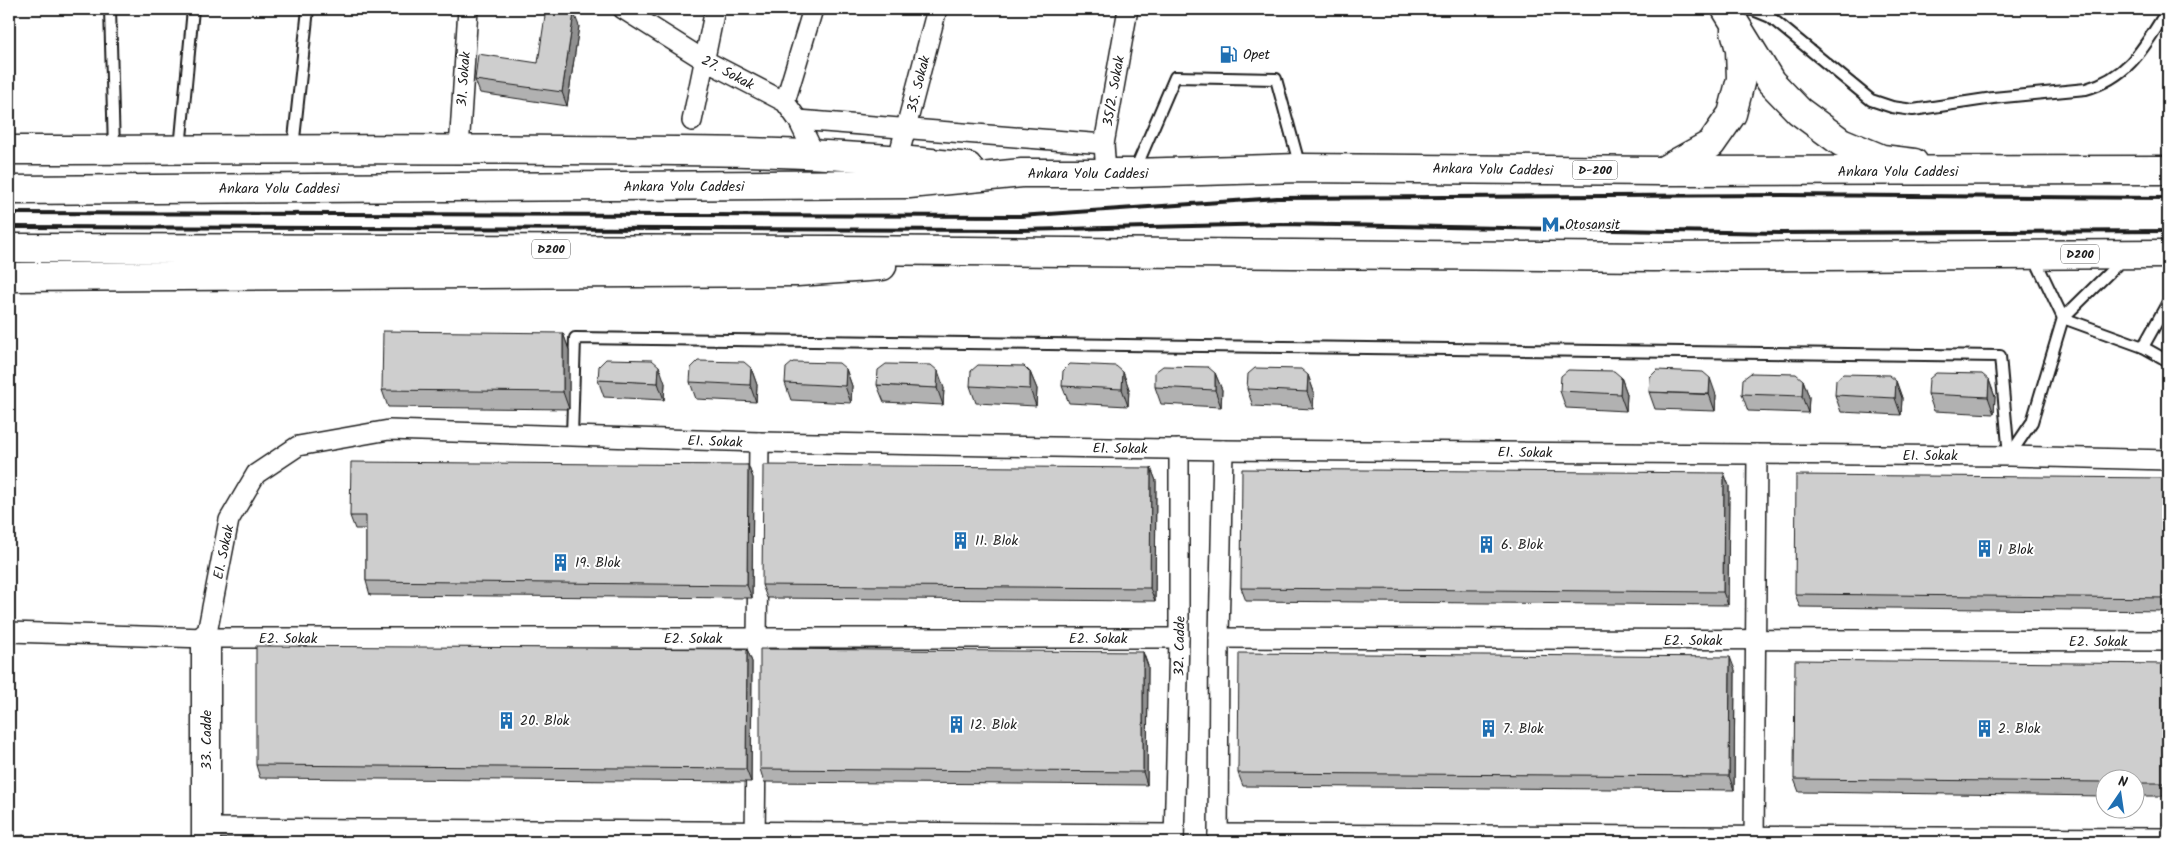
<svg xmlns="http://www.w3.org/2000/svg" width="2177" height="851" viewBox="0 0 2177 851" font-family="Kalam,sans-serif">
<rect width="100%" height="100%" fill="#fff"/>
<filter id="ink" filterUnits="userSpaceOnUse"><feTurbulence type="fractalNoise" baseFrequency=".02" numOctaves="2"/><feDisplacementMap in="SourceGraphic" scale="10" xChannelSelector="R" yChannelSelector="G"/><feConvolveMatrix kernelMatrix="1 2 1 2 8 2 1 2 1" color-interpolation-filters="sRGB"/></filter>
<g filter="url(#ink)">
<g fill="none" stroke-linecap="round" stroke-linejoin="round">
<defs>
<g id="service">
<path d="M110 9 114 149"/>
<path d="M1741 9 1753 10 1770 17 1871 100 1892 107 1913 110 1993 98 2086 89C2131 76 2145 45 2168 9"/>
<path d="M293 148 308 9"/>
<path d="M180 149 193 9"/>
<path d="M1135 170 1175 77 1276 79 1300 167"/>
<path d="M2034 257 2063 318 2143 347 2168 361"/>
<path d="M2143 347 2168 302"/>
<path d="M572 436 575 338 2000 356 2009 456"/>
<path d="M2009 456 2032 422 2063 318 2123 259"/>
</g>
<g id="minor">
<path d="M623 9 704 60 785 102 798 120 814 153"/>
<path d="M785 102 813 9"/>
<path d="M798 120 1104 144"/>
<path d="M692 121 715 9"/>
<path d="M459 149 468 9"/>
<path d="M898 158 937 9"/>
<path d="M1106 173 1104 144 1128 9"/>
<path d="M9 632 206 638H1179"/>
<path d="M206 638 229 520 256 474 298 446 389 430 759 442 1223 450 2009 456 2168 460"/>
<path d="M1219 638 2168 641"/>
<path d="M206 828 1174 834"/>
<path d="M1218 834 2168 838"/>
<path d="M755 842 759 442"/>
<path d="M1174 842 1179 638V449"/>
<path d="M1218 842 1219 638 1223 450"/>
<path d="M1754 842 1757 454"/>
</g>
<g id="secondary">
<path d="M1726 9 1771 82 1799 111 1841 142 1882 159 1914 163"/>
<path d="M1662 171 1711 144 1732 114 1741 79 1740 50 1735 31"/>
<path d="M206 842V638"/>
</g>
<g id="trunk">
<path d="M9 150C194 150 379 148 564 150 699 151 833 150 968 167"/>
<path d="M9 190 909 184 1022 173H1133L1300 168 1662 171 2168 170"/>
<path d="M9 248 836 250 1653 257 2168 254"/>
<path d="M9 277 797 272 882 266"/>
</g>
</defs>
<use href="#service" stroke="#1c1c1c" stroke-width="14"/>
<use href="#minor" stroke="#1c1c1c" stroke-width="22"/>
<use href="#secondary" stroke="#1c1c1c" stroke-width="31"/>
<use href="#trunk" stroke="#1c1c1c" stroke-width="31"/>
<use href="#service" stroke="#fff" stroke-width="10"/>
<use href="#minor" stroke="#fff" stroke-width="19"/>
<use href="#secondary" stroke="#fff" stroke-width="28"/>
<use href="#trunk" stroke="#fff" stroke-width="28"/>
<g stroke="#1c1c1c" stroke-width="4">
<path d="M9 213 1020 216 1277 198 1783 195 2168 198"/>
<path d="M9 227 1020 230 1281 224 1779 233 2168 231"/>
</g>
</g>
<g fill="#b1b1b1" stroke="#1c1c1c">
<path d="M579 26 567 106 480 93 475 80 538 63Z"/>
<path d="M563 333 569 350V409L388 407 382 390Z"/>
<path d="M751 368 757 385 756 402 696 399 690 382Z"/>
<path d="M846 369 852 386 851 403 791 400 785 383Z"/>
<path d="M1030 372 1037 389 1036 406 976 403 970 386Z"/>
<path d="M1123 372 1129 389 1128 406 1069 403 1062 386Z"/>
<path d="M1215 373 1222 390 1221 407 1161 404 1155 387Z"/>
<path d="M1308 375 1314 392 1313 409 1253 406 1247 389Z"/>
<path d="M1621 377 1627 394 1626 411 1566 408 1560 391Z"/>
<path d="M598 380 665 383 664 400 604 397Z"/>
<path d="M1803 380 1809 397 1808 413 1748 411 1742 394Z"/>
<path d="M1989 380 1995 397 1994 414 1934 411 1928 394Z"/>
<path d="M1896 381 1902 398 1901 415 1841 412 1835 395Z"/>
<path d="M877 385 944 388 943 405 884 402Z"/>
<path d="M1649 392 1716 395 1715 411 1655 409Z"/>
<path d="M748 465 753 478 752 598 370 595 366 581V529H355L350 516Z"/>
<path d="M1151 468 1156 481 1155 601 767 598 762 585Z"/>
<path d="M1724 473 1729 486 1728 605 1246 601 1241 588Z"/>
<path d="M2168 478V611L1800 607 1795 594Z"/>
<path d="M747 649 752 662 751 782 260 778 256 765Z"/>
<path d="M1143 652 1148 666 1147 785 764 782 760 769Z"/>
<path d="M2168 664V796H2134V778H2104V796L1799 792 1794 779Z"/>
<path d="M1735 670 1734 790 1243 786 1238 773Z"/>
</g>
<g fill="#909090" stroke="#1c1c1c">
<path d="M574 13 579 26 567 106 562 92Z"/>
<path d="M563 333 569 350V409L563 392Z"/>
<path d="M659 366 665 383 664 400 658 383Z"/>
<path d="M751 368 757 385 756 402 750 385Z"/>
<path d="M846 369 852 386 851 403 845 386Z"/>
<path d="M938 371 944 388 943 405 937 388Z"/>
<path d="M1030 372 1037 389 1036 406 1030 389Z"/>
<path d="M1123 372 1129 389 1128 406 1122 389Z"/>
<path d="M1215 373 1222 390 1221 407 1215 390Z"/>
<path d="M1308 375 1314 392 1313 409 1307 392Z"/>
<path d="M1621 377 1627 394 1626 411 1620 394Z"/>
<path d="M1710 378 1716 395 1715 411 1709 394Z"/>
<path d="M1803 380 1809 397 1808 413 1802 396Z"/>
<path d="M1989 380 1995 397 1994 414 1988 397Z"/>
<path d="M1896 381 1902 398 1901 415 1895 398Z"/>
<path d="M748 465 753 478 752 598 747 585Z"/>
<path d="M1151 468 1156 481 1155 601 1150 588Z"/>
<path d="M1724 473 1729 486 1728 605 1723 592Z"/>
<path d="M747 649 752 662 751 782 746 769Z"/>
<path d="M1143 652 1148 666 1147 785 1143 772Z"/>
<path d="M1730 657 1735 670 1734 790 1729 776Z"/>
</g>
<g fill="#cecece" stroke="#1c1c1c">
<path d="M546 9 574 13 562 92 475 80 478 54 538 63Z"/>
<path d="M383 331 563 333V392L382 390Z"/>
<path d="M606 359 652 360 659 366 658 383 598 380 599 366Z"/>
<path d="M698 361 744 362 751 368 750 385 690 382 691 368Z"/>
<path d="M793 362 839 363 846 369 845 386 785 383 786 368Z"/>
<path d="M886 364 931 365 938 371 937 388 877 385 878 370Z"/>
<path d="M1070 364 1116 366 1123 372 1122 389 1062 386 1063 371Z"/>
<path d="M978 365 1024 366 1030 372V389L970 386 971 371Z"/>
<path d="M1163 366 1208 367 1215 373V390L1155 387V372Z"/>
<path d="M1255 368 1301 369 1308 375 1307 392 1247 389 1248 374Z"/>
<path d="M1568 370 1614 371 1621 377 1620 394 1560 391 1561 376Z"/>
<path d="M1657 370 1703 372 1710 378 1709 394 1649 392 1650 377Z"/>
<path d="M1751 373 1796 374 1803 380 1802 396 1742 394 1743 379Z"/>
<path d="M1936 373 1982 374 1989 380 1988 397 1928 394 1929 379Z"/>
<path d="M1843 374 1889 375 1896 381 1895 398 1835 395 1836 380Z"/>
<path d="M351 462 748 465 747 585 366 581V516H350Z"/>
<path d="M763 465 1151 468 1150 588 762 585Z"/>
<path d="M1242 469 1724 473 1723 592 1241 588Z"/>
<path d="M1796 475 2168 478V598L1795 594Z"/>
<path d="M256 646 747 649 746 769 256 765Z"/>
<path d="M760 649 1143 652V772L760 769Z"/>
<path d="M1239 653 1730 657 1729 776 1238 773Z"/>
<path d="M1795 660 2168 664V783H2134V778H2104V782L1794 779Z"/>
<path d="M24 835V842H9V836Z"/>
</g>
</g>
<defs>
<symbol id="fuel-bare" viewBox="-9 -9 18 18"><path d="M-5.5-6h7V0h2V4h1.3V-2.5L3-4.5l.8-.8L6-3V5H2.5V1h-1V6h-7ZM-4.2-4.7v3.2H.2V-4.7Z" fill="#1f6fb2" stroke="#fff" stroke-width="2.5" paint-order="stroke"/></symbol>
<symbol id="metro-bare" viewBox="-9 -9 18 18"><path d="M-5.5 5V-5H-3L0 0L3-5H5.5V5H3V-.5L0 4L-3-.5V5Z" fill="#1f6fb2" stroke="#fff" stroke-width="2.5" paint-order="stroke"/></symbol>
<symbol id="building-bare" viewBox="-9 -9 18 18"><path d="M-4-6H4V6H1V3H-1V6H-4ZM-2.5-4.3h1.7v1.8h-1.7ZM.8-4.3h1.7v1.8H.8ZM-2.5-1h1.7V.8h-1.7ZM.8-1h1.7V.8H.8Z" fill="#1f6fb2" stroke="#fff" stroke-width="2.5" paint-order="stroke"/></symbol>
</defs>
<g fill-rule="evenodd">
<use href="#fuel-bare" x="1216" y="42" width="25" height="25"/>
<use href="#metro-bare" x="1538" y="212" width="25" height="25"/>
<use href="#building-bare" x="948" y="528" width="25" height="25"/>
<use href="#building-bare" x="1474" y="532" width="25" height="25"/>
<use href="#building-bare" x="1972" y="536" width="25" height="25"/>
<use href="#building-bare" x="548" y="550" width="25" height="25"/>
<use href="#building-bare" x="494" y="708" width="25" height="25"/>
<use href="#building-bare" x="944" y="712" width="25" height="25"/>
<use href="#building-bare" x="1476" y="716" width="25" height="25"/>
<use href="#building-bare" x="1972" y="716" width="25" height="25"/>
</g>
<g text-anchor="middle" stroke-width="4" stroke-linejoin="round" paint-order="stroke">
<g fill="#fff" stroke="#606060" stroke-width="1">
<rect x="1572.5" y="160.5" width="45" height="19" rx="4"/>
<rect x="532" y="239.5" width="38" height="19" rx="4"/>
<rect x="2061" y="244.5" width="38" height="19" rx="4"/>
</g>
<g font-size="12" font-weight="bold" fill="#1c1c1c">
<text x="1595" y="174">D-200</text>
<text x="551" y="253">D200</text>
<text x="2080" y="258">D200</text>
</g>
<g font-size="14" fill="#1c1c1c" stroke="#fff" text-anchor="start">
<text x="1243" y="59">Opet</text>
<text x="1565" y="229">Otosansit</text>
<text x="975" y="545">11. Blok</text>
<text x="1501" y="549">6. Blok</text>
<text x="1998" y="554">1 Blok</text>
<text x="575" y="567">19. Blok</text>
<text x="520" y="725">20. Blok</text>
<text x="970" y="729">12. Blok</text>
<text x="1503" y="733">7. Blok</text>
<text x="1998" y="733">2. Blok</text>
</g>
<g font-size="14" fill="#1c1c1c" stroke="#fff">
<text transform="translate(728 72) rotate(28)" y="5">27. Sokak</text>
<text transform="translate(463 79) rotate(-86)" y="5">31. Sokak</text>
<text transform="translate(918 84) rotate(-76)" y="5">35. Sokak</text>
<text transform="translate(1113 91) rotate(-80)" y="5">35/2. Sokak</text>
<text transform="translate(1493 169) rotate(1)" y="5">Ankara Yolu Caddesi</text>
<text x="1898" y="176">Ankara Yolu Caddesi</text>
<text x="1088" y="178">Ankara Yolu Caddesi</text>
<text x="684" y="191">Ankara Yolu Caddesi</text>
<text x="279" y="193">Ankara Yolu Caddesi</text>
<text transform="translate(715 441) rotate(2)" y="5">E1. Sokak</text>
<text transform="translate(1120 448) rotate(1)" y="5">E1. Sokak</text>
<text transform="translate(1525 452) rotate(1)" y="5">E1. Sokak</text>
<text x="1930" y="460">E1. Sokak</text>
<text transform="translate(223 552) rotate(-78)" y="5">E1. Sokak</text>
<text x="288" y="643">E2. Sokak</text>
<text x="693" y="643">E2. Sokak</text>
<text x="1098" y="643">E2. Sokak</text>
<text x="1693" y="645">E2. Sokak</text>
<text x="2098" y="646">E2. Sokak</text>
<text transform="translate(1179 646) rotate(-89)" y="5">32. Cadde</text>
<text transform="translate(206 740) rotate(-90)" y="5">33. Cadde</text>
</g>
</g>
<rect width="2177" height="851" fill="none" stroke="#fff" stroke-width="30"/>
<rect x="15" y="15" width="2147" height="821" fill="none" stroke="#1c1c1c" stroke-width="2" filter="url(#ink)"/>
<g transform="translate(2120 794) rotate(13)"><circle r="24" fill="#ffffff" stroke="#a4a4a4"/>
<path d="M0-4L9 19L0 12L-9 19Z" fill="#1f6fb2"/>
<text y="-8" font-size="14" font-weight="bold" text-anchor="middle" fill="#1c1c1c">N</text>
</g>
</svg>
